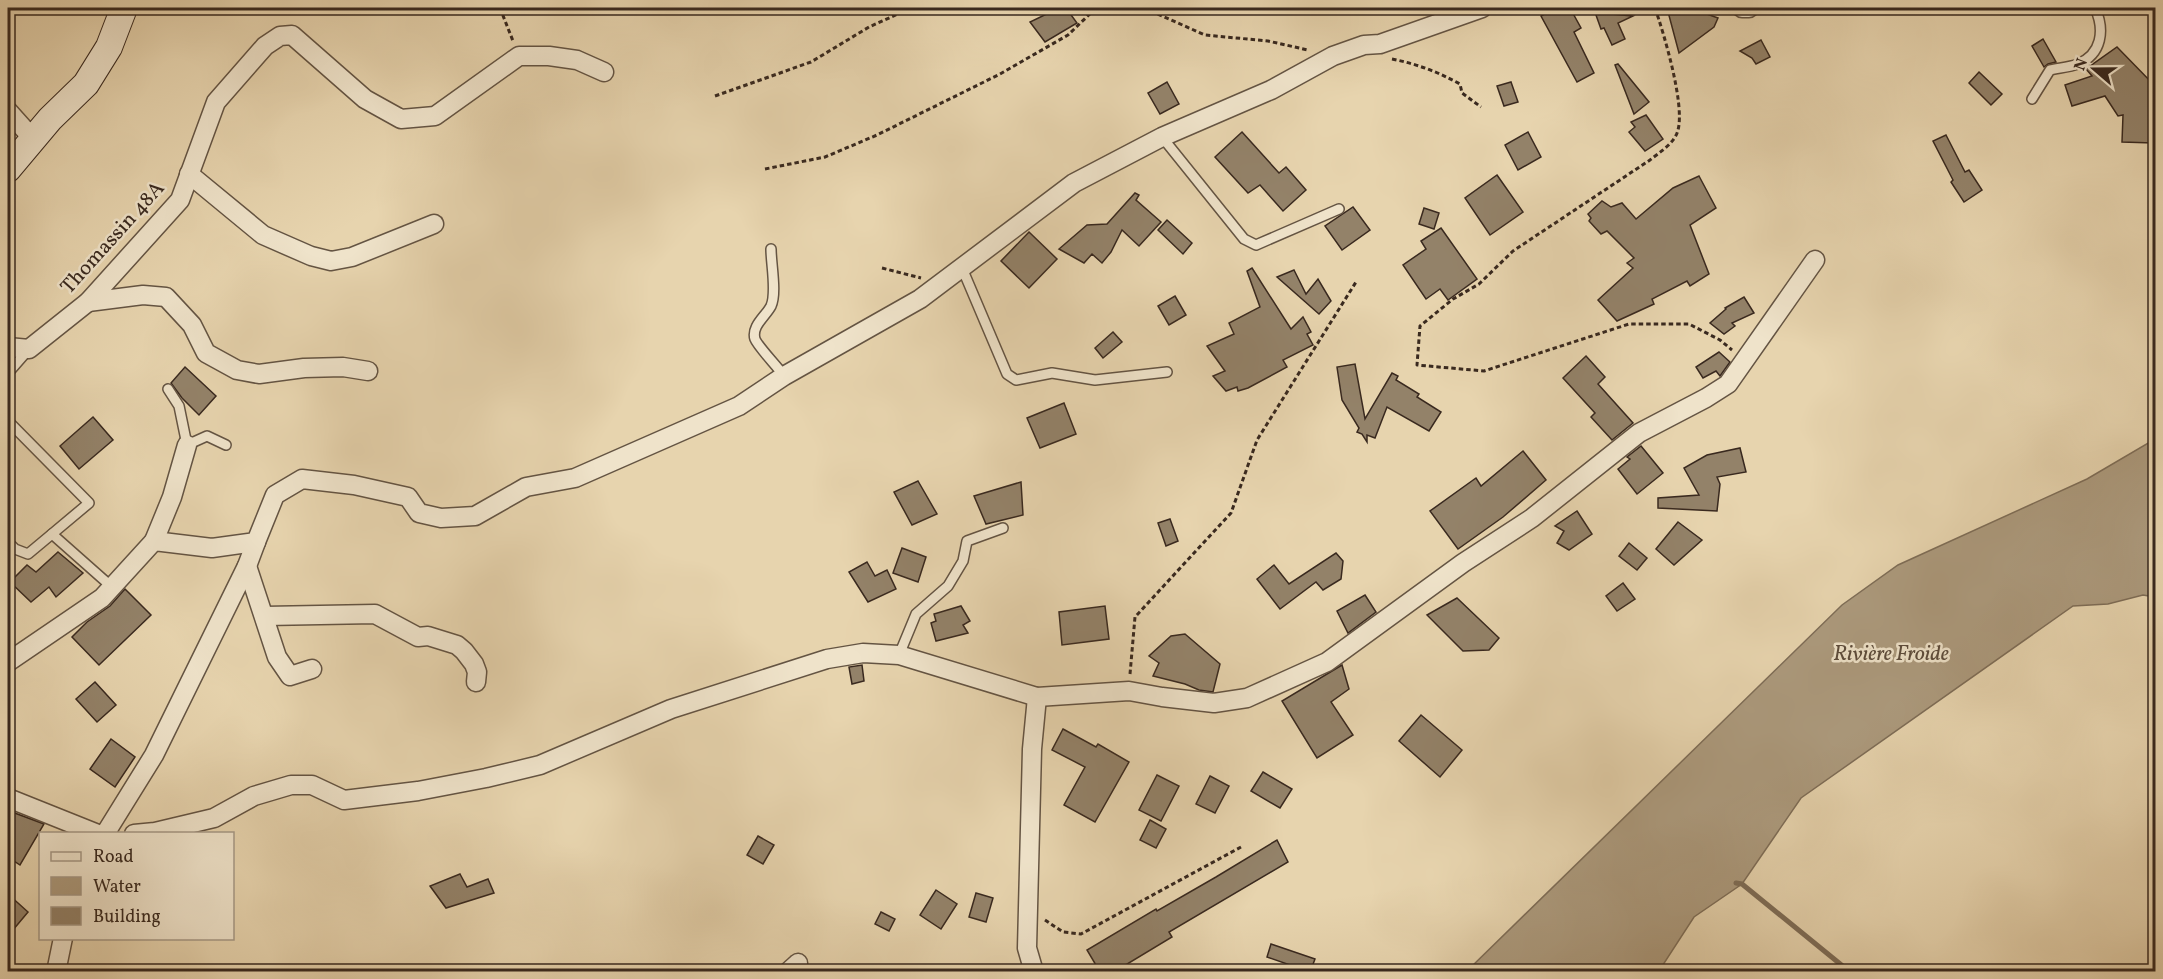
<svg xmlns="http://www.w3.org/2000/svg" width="2163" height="979" viewBox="0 0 2163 979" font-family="Vollkorn,serif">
<rect width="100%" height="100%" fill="#e7d4ae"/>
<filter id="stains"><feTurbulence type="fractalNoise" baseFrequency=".00333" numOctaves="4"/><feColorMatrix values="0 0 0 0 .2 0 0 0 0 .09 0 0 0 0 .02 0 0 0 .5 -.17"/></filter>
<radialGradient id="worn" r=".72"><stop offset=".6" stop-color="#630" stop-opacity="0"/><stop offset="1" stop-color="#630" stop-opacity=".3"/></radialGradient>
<path fill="#ac9a7d" stroke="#7e6d57" stroke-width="1.5" d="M2155 439V597L2143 595 2108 604 2073 606 1801 798 1742 884 1694 917 1659 971H1467L1842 605 1898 565 2087 479Z"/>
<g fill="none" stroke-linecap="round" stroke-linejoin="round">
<path stroke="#7e6d57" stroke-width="5" d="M1736 883 1742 884 1850 972"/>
</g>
<g fill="#938269" stroke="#39291f" stroke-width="1.5">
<path d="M1059 8H1066L1077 23 1045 42 1030 22Z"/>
<path d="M1555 8H1570L1581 28 1574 32 1594 73 1577 82 1541 16Z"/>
<path d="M1667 8H1690L1718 18 1714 27 1679 53Z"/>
<path d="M1609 9 1611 14 1633 16 1618 23 1625 39 1612 45 1604 28 1601 29 1596 15 1597 13Z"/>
<path d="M2043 39 2056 62 2048 64 2044 67 2032 46Z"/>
<path d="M1761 40 1770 57 1756 64 1752 58 1740 51Z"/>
<path d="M2117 47 2156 87 2153 143 2122 142 2123 115 2118 116 2105 96 2072 106 2065 85 2092 76 2086 69Z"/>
<path d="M1618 64 1649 102 1634 114 1615 65Z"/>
<path d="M1979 72 2002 94 1991 105 1969 83Z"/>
<path d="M1167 82 1179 104 1160 114 1148 93Z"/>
<path d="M1511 82 1518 102 1504 106 1497 86Z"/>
<path d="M1646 115 1663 139 1645 151 1629 132 1635 127 1631 122Z"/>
<path d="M1242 132 1279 173 1286 167 1306 190 1283 211 1260 185 1248 193 1215 157Z"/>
<path d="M1528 132 1541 157 1518 170 1505 145Z"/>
<path d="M1946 135 1965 172 1969 170 1982 190 1964 202 1951 182 1953 180 1933 141Z"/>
<path d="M1497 175 1523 212 1490 235 1465 198Z"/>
<path d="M1699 176 1716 208 1690 225 1709 274 1690 286 1687 281 1652 299 1654 304 1617 321 1598 300 1633 268 1627 263 1634 258 1607 231 1601 234 1589 221 1591 218 1588 214 1602 201 1611 207 1622 203 1636 219 1673 188Z"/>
<path d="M1135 193 1139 195 1136 200 1161 222 1139 246 1122 230 1111 252 1102 263 1092 254 1084 263 1059 249 1087 225 1107 224Z"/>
<path d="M1353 207 1370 230 1342 250 1325 226Z"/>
<path d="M1424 208 1439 213 1434 229 1419 224Z"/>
<path d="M1167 220 1192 243 1183 254 1158 230Z"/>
<path d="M1441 228 1477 279 1448 300 1440 289 1426 299 1403 265 1426 249 1421 241Z"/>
<path d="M1029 232 1057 259 1029 288 1001 261Z"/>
<path d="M1252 268 1291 329 1303 317 1311 332 1307 334 1313 345 1283 360 1287 367 1248 388 1238 391 1237 387 1226 391 1213 376 1225 371 1207 346 1234 334 1229 323 1260 307 1247 271Z"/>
<path d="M1294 270 1306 294 1318 279 1331 301 1319 314 1277 277Z"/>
<path d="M1175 296 1186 315 1169 325 1158 306Z"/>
<path d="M1744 297 1754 313 1732 323 1735 326 1724 334 1710 323 1726 309 1725 308Z"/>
<path d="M1113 332 1122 342 1103 358 1095 348Z"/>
<path d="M1719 352 1730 362 1720 376 1716 371 1703 378 1696 367Z"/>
<path d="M1586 356 1605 377 1598 384 1633 423 1612 440 1591 417 1595 413 1563 378Z"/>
<path d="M1355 364 1365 419 1392 373 1398 376 1396 380 1419 394 1417 397 1441 412 1429 431 1387 407 1375 438 1367 435V442L1362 434 1357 432 1359 428 1342 400 1337 367Z"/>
<path d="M185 367 216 396 199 415 182 398 171 383Z"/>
<path d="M1064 403 1076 434 1040 448 1027 418Z"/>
<path d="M93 417 113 440 79 469 60 446Z"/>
<path d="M1641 446 1663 473 1637 494 1618 469 1630 459 1627 457Z"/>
<path d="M1740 448 1746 472 1717 477 1720 484 1717 511 1658 508V498L1699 495 1684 468 1707 455Z"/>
<path d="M1523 451 1546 480 1503 517 1458 549 1430 511 1476 478 1481 486Z"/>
<path d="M918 481 937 514 912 525 894 492Z"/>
<path d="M1021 482 1023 515 986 524 974 496Z"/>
<path d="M1577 511 1592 534 1569 550 1557 543 1564 531 1555 526Z"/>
<path d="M1170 519 1178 541 1166 546 1158 523Z"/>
<path d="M1678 522 1702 540 1674 565 1656 549Z"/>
<path d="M1629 543 1647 558 1637 570 1619 556Z"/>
<path d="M902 548 926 557 918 582 893 573Z"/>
<path d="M58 552 83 573 56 597 49 587 31 602 10 582 27 565 36 572Z"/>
<path d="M1336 553 1343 561 1341 579 1323 590 1316 582 1280 609 1257 579 1274 565 1289 584Z"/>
<path d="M867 562 875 576 887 570 896 589 868 602 849 572Z"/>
<path d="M1623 583 1635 599 1617 611 1606 596Z"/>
<path d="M125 589 151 615 99 665 72 637 87 622 110 606Z"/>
<path d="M1365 595 1376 612 1348 633 1337 611Z"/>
<path d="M1457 598 1499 638 1489 650 1463 651 1427 615Z"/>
<path d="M961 606 970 621 963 625 968 633 936 641 931 623 936 621 934 614Z"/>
<path d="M1105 606 1109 639 1062 645 1059 612Z"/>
<path d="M1185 634 1220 664 1213 692 1199 690 1185 684 1153 676 1159 663 1149 656 1171 636Z"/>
<path d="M862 665 864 681 852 684 849 667Z"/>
<path d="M1342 665 1349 689 1331 702 1353 735 1317 758 1282 701Z"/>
<path d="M95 682 116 705 97 722 76 699Z"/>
<path d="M1421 715 1462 750 1440 777 1399 741Z"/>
<path d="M1063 729 1096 747 1098 744 1129 762 1095 822 1064 805 1085 767 1052 750Z"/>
<path d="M111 739 135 757 115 787 90 769Z"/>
<path d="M1263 772 1292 789 1280 808 1251 791Z"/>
<path d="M1157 775 1179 786 1161 821 1139 810Z"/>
<path d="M1210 776 1229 786 1215 813 1196 804Z"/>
<path d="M12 812 44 824 20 865 8 857V819Z"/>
<path d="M1150 820 1166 829 1156 848 1140 840Z"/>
<path d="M758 836 774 845 763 864 747 855Z"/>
<path d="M1277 840 1288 862 1169 932 1172 937 1114 972H1100L1087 950 1156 909 1157 911 1216 877Z"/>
<path d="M460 874 467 887 488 879 494 893 446 908 430 886Z"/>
<path d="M936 890 957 904 941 929 920 915Z"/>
<path d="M976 893 993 898 986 922 969 917Z"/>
<path d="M8 894 28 912 8 936Z"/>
<path d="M881 912 895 919 889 931 875 924Z"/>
<path d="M1271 944 1315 959 1310 972 1267 957Z"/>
</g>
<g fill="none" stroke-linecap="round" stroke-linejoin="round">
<defs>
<g id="service">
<path d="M2032 99 2050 70C2059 68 2070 67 2078 64 2102 54 2105 30 2095 8"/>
<path d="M1162 137 1244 239 1256 245 1339 209"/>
<path d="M771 249C771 264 777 293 771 306 766 316 751 326 755 339 758 347 778 367 784 376"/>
<path d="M962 268 1007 374 1016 380 1052 373 1095 380 1167 372"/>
<path d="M8 373 29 349"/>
<path d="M168 389 179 406 187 445 207 436 226 445"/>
<path d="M8 421 89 503 52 534 113 588"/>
<path d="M8 542 15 549 28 554 52 534"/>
<path d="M899 655 916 614 948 586 963 561 967 541 1003 528"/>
</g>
<g id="minor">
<path d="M1742 8H1749"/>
<path d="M8 111 34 140"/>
<path d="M189 174 263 235 311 256 331 261 352 257 434 224"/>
<path d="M88 302 143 295 166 297 192 325 206 353 237 370 259 374 304 368 343 367 368 371"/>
<path d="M8 347 29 349 88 302 180 200 216 102 265 46 280 36 292 35 365 99 401 119 435 116 519 56H549L577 60 604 72"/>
<path d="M154 541 172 497 187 445"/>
<path d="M247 566 277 657 290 676 312 669"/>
<path d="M265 616 375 614 418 637 428 636 457 645 464 651 474 664 477 672 476 682"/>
<path d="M8 662 102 598 154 541 212 548 256 542 275 495 302 479 354 485 408 497 419 513 441 518 475 516 526 487 575 478 739 406 784 376 920 299 1074 183 1162 137 1271 90 1333 56 1364 45 1380 44 1482 8"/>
<path d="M8 798 98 834"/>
<path d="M105 834 154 755 247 566 256 542"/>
<path d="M134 834 155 832 214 818 254 796 291 785H312L344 800 418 791 486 778 540 765 671 709 827 659 863 653 899 655 1037 697 1129 691 1162 697 1214 703 1247 698 1327 662 1463 563 1532 518 1639 433 1706 398 1728 384 1815 260"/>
<path d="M56 972 63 938"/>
<path d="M788 972 798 963"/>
<path d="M1034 972 1027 948 1032 749 1037 697"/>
</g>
<path id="secondary" d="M8 169 50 119 86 84 109 47 124 8"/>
</defs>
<use href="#service" stroke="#645443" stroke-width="12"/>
<use href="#minor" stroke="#645443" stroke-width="21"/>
<use href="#secondary" stroke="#39291f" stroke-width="28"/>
<g stroke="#39291f" stroke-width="3" stroke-dasharray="4.5 3" stroke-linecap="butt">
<path d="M500 8 513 41"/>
<path d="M1144 8 1205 35 1268 41 1308 50"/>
<path d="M1655 8C1664 34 1685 104 1678 130 1675 143 1660 152 1650 160L1513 251 1479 284 1453 299 1420 326 1417 365 1484 371 1629 324H1689L1720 340 1732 350"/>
<path d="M1392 59C1417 64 1438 72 1460 84L1462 93 1481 107"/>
<path d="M715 96 811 62 869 27 911 8"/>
<path d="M765 169 825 157 877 135 1000 74 1068 35 1096 8"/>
<path d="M882 268 921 278"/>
<path d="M1130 674 1135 617 1231 513 1257 440 1356 282"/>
<path d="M1045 920 1063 932 1081 934 1241 847"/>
</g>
<use href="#service" stroke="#efe3ca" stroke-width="9"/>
<use href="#minor" stroke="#efe3ca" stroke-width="18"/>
<use href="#secondary" stroke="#efe3ca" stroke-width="26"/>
</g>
<g text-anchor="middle" stroke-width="5" stroke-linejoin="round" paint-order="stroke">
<g font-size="21" fill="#39291f" stroke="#efe3ca">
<text transform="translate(112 237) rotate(-48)" y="7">Thomassin 48A</text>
</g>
<g font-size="22" font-style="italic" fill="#5c4b3b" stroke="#efe3ca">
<text x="1891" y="660">Rivière Froide</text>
</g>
</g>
<rect width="2163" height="979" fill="none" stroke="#e7d4ae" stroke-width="30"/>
<rect x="9" y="9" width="2145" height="961" fill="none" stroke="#39291f" stroke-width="3"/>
<rect x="15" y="15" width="2133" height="949" fill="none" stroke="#39291f" stroke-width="1.5"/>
<rect x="39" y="832" width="195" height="108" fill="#efe3ca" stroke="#a69986" stroke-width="1.5"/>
<rect x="51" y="852" width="30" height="9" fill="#efe3ca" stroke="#a69986" stroke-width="1.5"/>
<text x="93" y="862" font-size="18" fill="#39291f">Road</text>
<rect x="51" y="877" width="30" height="18" fill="#ac9a7d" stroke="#a69986" stroke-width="1.5"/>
<text x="93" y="892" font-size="18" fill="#39291f">Water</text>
<rect x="51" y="907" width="30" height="18" fill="#938269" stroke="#a69986" stroke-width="1.5"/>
<text x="93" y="922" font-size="18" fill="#39291f">Building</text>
<g transform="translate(2094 69) rotate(290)" stroke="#efe3ca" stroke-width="4.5" paint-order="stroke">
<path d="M0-4.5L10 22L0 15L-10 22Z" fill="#39291f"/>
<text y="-9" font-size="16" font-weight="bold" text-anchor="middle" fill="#39291f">N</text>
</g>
<rect width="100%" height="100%" filter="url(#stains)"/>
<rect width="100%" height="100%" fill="url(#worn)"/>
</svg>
